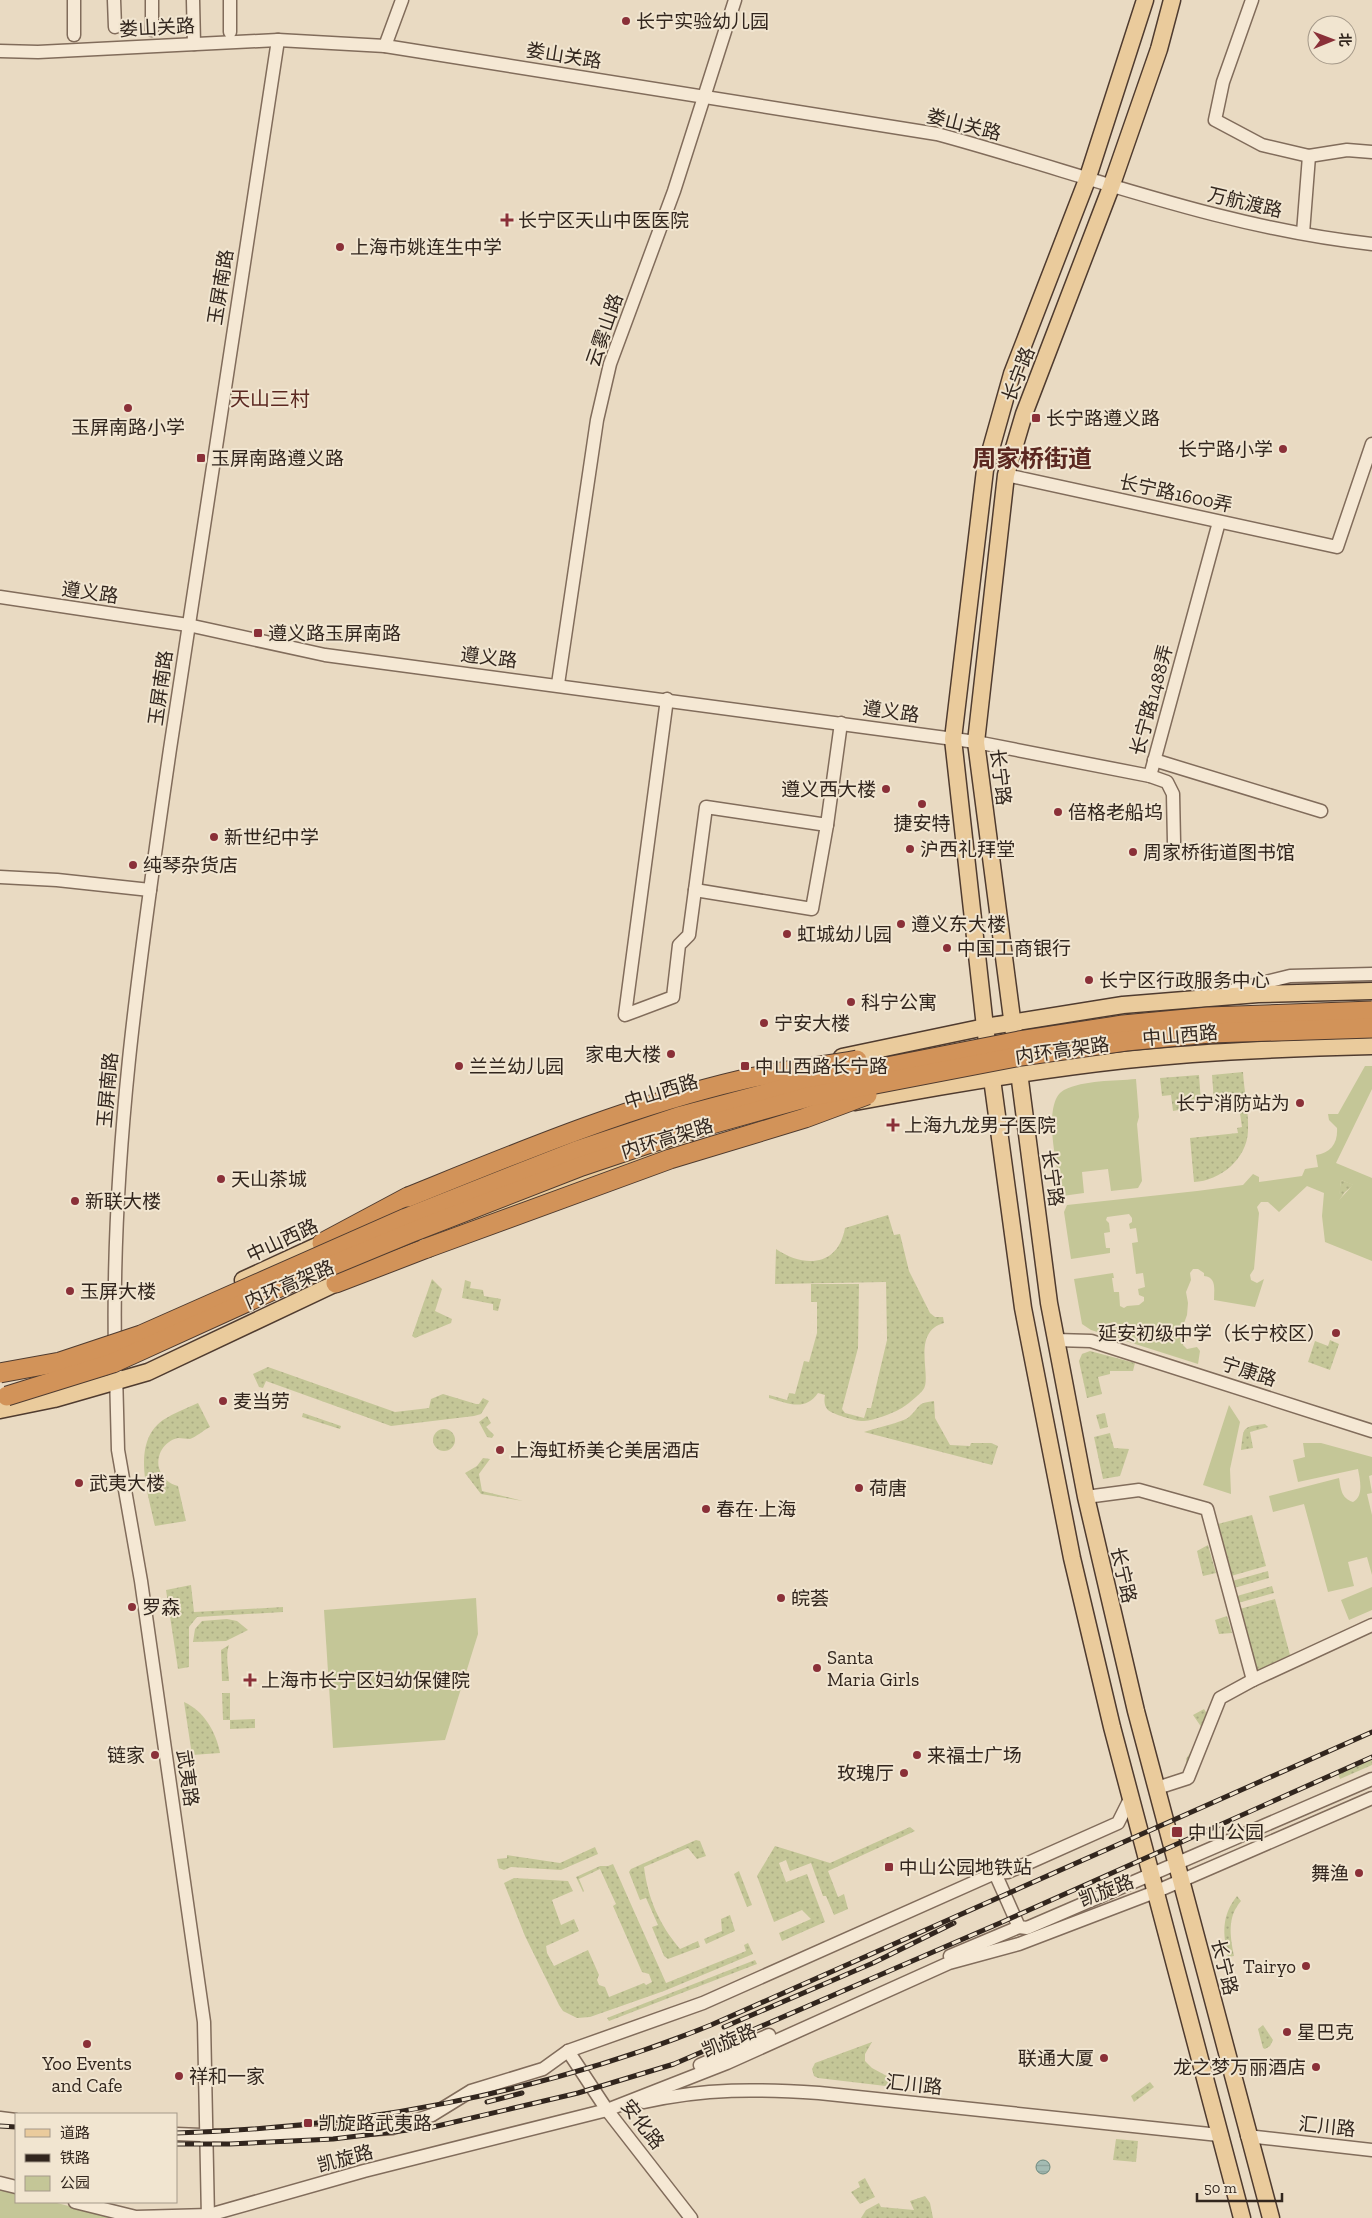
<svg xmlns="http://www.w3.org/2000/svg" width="1372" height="2218" viewBox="0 0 1372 2218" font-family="'Zilla Slab','Noto Sans SC',serif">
<defs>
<pattern id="grass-dots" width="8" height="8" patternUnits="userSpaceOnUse" patternTransform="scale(1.25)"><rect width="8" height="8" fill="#c4c697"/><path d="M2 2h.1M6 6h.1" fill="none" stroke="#a9aa82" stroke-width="1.8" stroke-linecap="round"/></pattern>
<pattern id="water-rules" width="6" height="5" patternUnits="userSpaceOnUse" patternTransform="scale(1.25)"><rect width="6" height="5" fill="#a4bcb3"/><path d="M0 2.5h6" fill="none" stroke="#8ea19a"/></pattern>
</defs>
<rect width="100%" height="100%" fill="#e9dac2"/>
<g fill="url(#grass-dots)">
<path d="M1243 1072C1244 1091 1249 1112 1248 1131 1247 1159 1220 1181 1194 1182L1190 1138 1238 1133 1237 1128 1242 1127 1238 1100 1234 1099 1214 1101 1212 1075Z"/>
<path d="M1199 1075 1201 1102 1179 1104V1110L1173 1111 1171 1095 1162 1096 1160 1078Z"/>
<path d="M1341 1180 1354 1185 1345 1192 1338 1202Z"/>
<path d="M888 1215 894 1235 900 1234 909 1271 930 1313 935 1317H943L944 1323C910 1332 933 1378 923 1390 920 1394 905 1407 900 1409 891 1414 875 1420 864 1421 858 1422 832 1414 828 1410 824 1406 824 1400 825 1395L818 1393C805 1412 787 1403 769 1398V1395L787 1400 789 1393 795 1394 804 1361 809 1362 817 1333V1302H811V1284H859L858 1348 842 1409 845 1413 864 1418 867 1408H871L887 1340 886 1282 775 1284 776 1249C804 1268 838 1267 845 1228Z"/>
<path d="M432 1279 442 1289 435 1311 452 1319 451 1323 415 1338 412 1336Z"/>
<path d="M465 1280 471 1282 470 1288 483 1290 484 1296 501 1299 498 1311 493 1310V1304L462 1298Z"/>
<path d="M1330 1340 1339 1344 1330 1370 1308 1362 1315 1341 1328 1346Z"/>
<path d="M1090 1351 1135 1363 1133 1371H1110V1374L1098 1377 1102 1394 1087 1398 1079 1361 1082 1354Z"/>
<path d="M268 1367 395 1412 429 1408 431 1399 443 1394 476 1404H479L483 1398 489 1401 481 1414 474 1416 391 1426 266 1381 263 1388 259 1387 253 1374Z"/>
<path d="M934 1401 935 1418 950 1445 970 1446 971 1443H991L998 1446 992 1465 864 1432C872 1429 904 1422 909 1417 920 1408 915 1403 934 1401Z"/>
<path d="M198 1403 210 1427C204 1430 196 1437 190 1439 186 1439 182 1438 178 1438 164 1441 156 1455 159 1468 162 1478 169 1484 178 1486L186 1521 155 1526C149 1495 130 1443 163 1420 174 1413 187 1408 198 1403Z"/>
<path d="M303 1413 341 1426 340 1429 302 1417Z"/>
<path d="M1105 1413 1108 1427 1100 1429 1096 1415Z"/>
<path d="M487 1416 491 1423 486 1427 494 1435 492 1438 487 1437 479 1422Z"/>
<path d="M1265 1424 1268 1427 1250 1432 1253 1448 1241 1450C1244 1427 1241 1427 1265 1424Z"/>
<circle cx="444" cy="1440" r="11"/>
<path d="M1110 1433 1114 1448 1129 1449 1120 1476 1103 1479 1094 1437Z"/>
<path d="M483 1458 490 1459 479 1474 482 1491 523 1501 481 1494 465 1473 477 1466Z"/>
<path d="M1252 1515 1266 1566 1231 1576 1218 1524Z"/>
<path d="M1208 1545 1216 1573 1203 1576 1197 1551Z"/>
<path d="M1268 1571 1269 1578 1234 1588 1232 1581Z"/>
<path d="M191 1585 194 1612 283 1607V1612L197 1617 189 1627V1667L178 1669 166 1590Z"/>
<path d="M1272 1586 1274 1593 1238 1603 1237 1596Z"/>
<path d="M1275 1599 1290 1655 1257 1671 1240 1609Z"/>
<path d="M1227 1616 1232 1633 1219 1634 1215 1620Z"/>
<path d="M227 1619 237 1621 248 1630 226 1641 193 1642 195 1629 202 1621Z"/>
<path d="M229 1645C225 1656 229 1669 229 1681H222L221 1650Z"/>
<path d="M222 1693H230V1720L255 1719V1728L230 1729V1720H223Z"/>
<path d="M184 1702C204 1711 216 1732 220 1753L192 1755Z"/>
<path d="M1204 1709 1209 1717 1187 1767 1186 1759 1192 1750 1202 1728 1193 1715Z"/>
<path d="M1372 1759V1765L1340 1779 1338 1774Z"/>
<path d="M910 1827 915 1831 828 1871 838 1897 844 1894 848 1909 834 1915 826 1896H823L811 1863 790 1871 786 1860 779 1863 786 1882 807 1874 825 1922 782 1941 779 1933 811 1919 802 1910 774 1922 757 1876 775 1846 830 1863Z"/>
<path d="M696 1840 700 1841 706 1856 697 1859 688 1848 644 1867C648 1899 659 1924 680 1949L698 1941 700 1947 668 1959 664 1956 652 1927 658 1925 646 1898 640 1900 629 1872 631 1869Z"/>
<path d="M595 1847 598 1854 561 1870 511 1867 504 1870 499 1868 497 1859 507 1858V1855L560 1863Z"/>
<path d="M613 1864 666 1983 746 1951 744 1945 748 1943 753 1954 664 1991 590 2017 577 2018 563 2011 559 2005 525 1936 504 1883 514 1878 568 1881 573 1891 552 1900 561 1925 574 1919 579 1931 546 1946 547 1953 554 1966 588 1950 599 1975 597 1980 599 1985 605 1987 609 1997 644 1983 646 1985 652 1982 649 1974 642 1972 613 1906 616 1904 600 1869 579 1879 584 1891 583 1892 576 1877 600 1866H608Z"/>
<path d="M739 1871 752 1905 747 1907 734 1874Z"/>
<path d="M1237 1896 1241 1901C1227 1917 1230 1936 1234 1956L1228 1957C1223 1934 1221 1916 1237 1896Z"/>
<path d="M730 1915 735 1931 706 1944 704 1939 722 1931 721 1919Z"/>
<path d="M755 1960 757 1964 609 2021 607 2018Z"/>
<path d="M1263 2025 1273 2040 1270 2046 1265 2049 1263 2048 1258 2029Z"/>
<path d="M872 2042 865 2054V2061L872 2068 896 2081 894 2087 818 2078 814 2076 812 2069 815 2063Z"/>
<path d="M1150 2082 1154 2087 1134 2102 1131 2096Z"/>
<path d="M1116 2139 1138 2141 1136 2162 1113 2160Z"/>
<path d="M865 2178 875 2197 860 2204 851 2192 860 2187 858 2182Z"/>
<path d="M925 2196 930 2203 933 2218H861L866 2210 879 2203 881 2207 914 2210 910 2201Z"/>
</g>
<g fill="#c4c697" fill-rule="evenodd">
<path d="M1365 1066H1372V1089L1336 1163 1372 1178V1261L1325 1242 1322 1216 1324 1193 1307 1186 1279 1212 1268 1202H1261L1257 1207 1259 1213 1254 1269 1250 1275 1251 1280 1257 1283 1264 1279 1255 1307 1214 1300C1214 1290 1217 1277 1204 1276V1273L1198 1269H1193L1190 1273 1191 1280 1186 1292 1188 1303 1187 1315 1183 1326 1187 1337 1184 1340 1183 1345 1187 1349 1197 1347 1200 1351 1198 1364 1091 1330 1082 1324 1074 1279 1113 1273 1114 1278H1112L1114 1292H1119L1120 1306 1124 1308 1127 1306 1139 1305 1144 1301V1297L1139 1295 1138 1289 1145 1287 1143 1273 1136 1274 1132 1243 1138 1242 1136 1228 1130 1229 1129 1224 1132 1222V1218L1129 1214 1107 1217 1106 1220 1109 1223 1110 1232 1104 1233 1106 1248H1110V1253L1071 1259 1064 1212 1067 1205 1197 1191 1243 1185 1253 1174 1259 1177V1182L1302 1176 1305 1169 1318 1167 1316 1155C1331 1153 1338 1143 1337 1128L1329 1120 1328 1114H1338ZM1341 1180 1353 1185 1339 1200Z"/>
<path d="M1136 1079 1139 1117 1137 1124 1142 1181 1138 1188 1111 1191 1108 1169 1082 1172 1084 1193 1062 1196C1059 1173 1040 1103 1064 1090 1084 1080 1114 1081 1136 1079Z"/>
<path d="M1229 1405 1240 1422 1230 1469 1231 1494 1203 1485Z"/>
<path d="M1303 1443H1321L1372 1457V1475L1369 1476 1372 1493 1367 1494 1372 1515V1575L1367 1557 1348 1562 1354 1586 1328 1592 1304 1504 1273 1512 1269 1496 1339 1478C1341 1489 1341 1498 1353 1502 1364 1496 1360 1480 1358 1469L1298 1482 1293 1460 1305 1457Z"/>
<path d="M1372 1587V1610L1349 1620 1341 1600Z"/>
<path d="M476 1598 478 1634 445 1740 333 1748 324 1610Z"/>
<path d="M0 2188 16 2192V2202H53L116 2218H0Z"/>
</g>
<circle fill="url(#water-rules)" stroke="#6c897f" cx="1043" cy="2167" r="7"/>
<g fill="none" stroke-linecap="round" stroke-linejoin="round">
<defs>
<g id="minor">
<path d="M74 0V35"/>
<path d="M114 0 115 27"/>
<path d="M193 0 194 44"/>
<path d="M1252 0 1223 82 1215 120 1262 145 1309 156 1347 150 1372 152"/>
<path d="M152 30V0"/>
<path d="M230 32V0"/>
<path d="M385 46 402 0"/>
<path d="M0 51 38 52 278 40 385 46 937 134C1081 173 1222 228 1372 244"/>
<path d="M1303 233 1309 156"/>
<path d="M1006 475 1337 547 1372 444"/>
<path d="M0 597 188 625 325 655 976 742 1150 776 1219 522"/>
<path d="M558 684 597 420 610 364 674 191 735 0"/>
<path d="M667 699 625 1015 673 997 679 945 689 935 695 890 812 909 827 825"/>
<path d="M1154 760 1321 811"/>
<path d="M1150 776 1167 782 1173 794 1174 842"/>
<path d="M0 877 57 880 150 890"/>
<path d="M695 890 706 807 827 825 841 723"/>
<path d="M1234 990 1290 976 1372 974"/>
<path d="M1056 1340 1091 1341 1372 1431"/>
<path d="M115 1351C111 1147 141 950 170 749 204 512 241 276 278 40"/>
<path d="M116 1373 118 1450 141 1581 204 2022 208 2218"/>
<path d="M1086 1497 1139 1490 1207 1509 1253 1680"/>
<path d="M1157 1788 1188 1778 1220 1698 1253 1680 1372 1625"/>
<path d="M995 1873 1008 1872 1118 1823 1131 1797"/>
<path d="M950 1956 1019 1927"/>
<path d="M568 2051 607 2110 691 2218"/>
<path d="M700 2065 769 2035"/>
<path d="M644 2102C706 2088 757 2089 819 2093L1219 2135"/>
<path d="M0 2118 16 2120"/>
<path d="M176 2134 252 2137 393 2128 432 2115 471 2091 543 2069 568 2051 703 2003 995 1873 1019 1927 1027 1928 1372 1779"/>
<path d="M1247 2136 1372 2150"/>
<path d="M0 2183 16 2187"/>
<path d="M75 2202 136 2217 209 2215 364 2171 607 2110 727 2063 949 1963 1019 1944 1155 1892 1372 1798"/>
</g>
<g id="major">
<path d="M1145 0 1087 180 1012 374 985 470 953 739 985 1027 1023 1308 1072 1558 1112 1727 1242 2218"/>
<path d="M1172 0 1159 49 1111 187 1024 414 1006 475 976 742 1049 1303 1086 1497 1136 1711 1271 2218"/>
<path d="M842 1057 985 1027 1123 1005 1258 994 1372 991"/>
<path d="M855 1102C945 1085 1035 1070 1125 1060 1207 1051 1290 1048 1372 1046"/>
<path d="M427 1238 642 1156 686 1146"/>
<path d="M243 1280 332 1239"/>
<path d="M0 1410 54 1399 148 1372 347 1278"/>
</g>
<g id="highway">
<path d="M322 1243 408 1197"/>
<path d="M336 1283 427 1248"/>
</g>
</defs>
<use href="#minor" stroke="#816c5b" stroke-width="15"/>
<use href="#major" stroke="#4f3b2f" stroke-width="19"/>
<use href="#highway" stroke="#4f3b2f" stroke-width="21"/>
<use href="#minor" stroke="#f5e8d4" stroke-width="12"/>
<use href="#major" stroke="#eacb9c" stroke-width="16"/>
<use href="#highway" stroke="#d29359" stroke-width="19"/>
<defs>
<g id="rail">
<path d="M724 2027 873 1963 954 1923"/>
<path d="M487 2102 522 2093"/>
<path d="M0 2126 16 2127"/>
<path d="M176 2133C357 2128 543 2093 711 2025L1372 1732"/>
<path d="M176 2144H230L333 2139 433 2127 578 2093 674 2064 1000 1923 1372 1757"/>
</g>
</defs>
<use href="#rail" stroke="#32261e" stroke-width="5"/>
<use href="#rail" stroke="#f1e5d0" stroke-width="3" stroke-dasharray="9" stroke-linecap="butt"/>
<defs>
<g id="highway-bridge">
<path d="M408 1197C517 1153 626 1107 741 1080 778 1071 818 1067 857 1060"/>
<path d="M427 1248 670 1159 805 1118 867 1095"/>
<path d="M0 1373 60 1362 141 1335 406 1218 576 1151 678 1117 805 1083 1019 1041 1123 1025 1208 1017 1372 1011"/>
<path d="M7 1396 113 1363 282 1286 410 1233 582 1166 683 1132 808 1097 1021 1056 1126 1041 1210 1033 1372 1028"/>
</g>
</defs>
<use href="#highway-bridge" stroke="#4f3b2f" stroke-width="21" stroke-linecap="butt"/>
<use href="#highway-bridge" stroke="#d29359" stroke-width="19"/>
</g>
<g fill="#8a3038" stroke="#f1e5d0" stroke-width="2">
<circle cx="626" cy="21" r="5"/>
<path d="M504.5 212.5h5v5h5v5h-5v5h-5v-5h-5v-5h5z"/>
<circle cx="340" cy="247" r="5"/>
<circle cx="128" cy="408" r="5"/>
<rect x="1031" y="413" width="10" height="10" rx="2.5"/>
<circle cx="1283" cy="449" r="5"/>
<rect x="196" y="453" width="10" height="10" rx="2.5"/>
<rect x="253" y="628" width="10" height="10" rx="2.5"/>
<circle cx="886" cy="789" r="5"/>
<circle cx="922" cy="804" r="5"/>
<circle cx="1058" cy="812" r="5"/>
<circle cx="214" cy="837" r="5"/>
<circle cx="910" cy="849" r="5"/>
<circle cx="1133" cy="852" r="5"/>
<circle cx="133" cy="865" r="5"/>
<circle cx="901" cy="924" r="5"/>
<circle cx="787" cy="934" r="5"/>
<circle cx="947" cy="948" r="5"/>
<circle cx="1089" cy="980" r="5"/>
<circle cx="851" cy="1002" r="5"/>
<circle cx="764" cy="1023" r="5"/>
<circle cx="671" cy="1054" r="5"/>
<circle cx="459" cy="1066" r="5"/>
<rect x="740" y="1061" width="10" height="10" rx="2.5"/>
<circle cx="1300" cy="1103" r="5"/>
<path d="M890.5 1117.5h5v5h5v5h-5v5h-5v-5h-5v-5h5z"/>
<circle cx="221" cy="1179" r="5"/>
<circle cx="75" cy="1201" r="5"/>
<circle cx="70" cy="1291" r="5"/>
<circle cx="1336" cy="1333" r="5"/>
<circle cx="223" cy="1401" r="5"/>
<circle cx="500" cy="1450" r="5"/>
<circle cx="79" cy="1483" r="5"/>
<circle cx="859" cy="1488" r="5"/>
<circle cx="706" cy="1509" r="5"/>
<circle cx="781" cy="1598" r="5"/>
<circle cx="132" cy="1607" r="5"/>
<circle cx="817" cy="1668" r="5"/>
<path d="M247.5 1672.5h5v5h5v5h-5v5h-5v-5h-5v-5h5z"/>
<circle cx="155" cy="1755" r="5"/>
<circle cx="917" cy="1755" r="5"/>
<circle cx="904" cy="1773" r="5"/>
<rect x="1171" y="1826" width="12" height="12" rx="2.5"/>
<rect x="884" y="1862" width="10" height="10" rx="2.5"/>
<circle cx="1359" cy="1873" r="5"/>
<circle cx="1306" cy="1966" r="5"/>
<circle cx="1287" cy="2032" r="5"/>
<circle cx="87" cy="2044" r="5"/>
<circle cx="1104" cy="2058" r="5"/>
<circle cx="1316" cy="2067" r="5"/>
<circle cx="179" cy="2076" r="5"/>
<rect x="303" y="2118" width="10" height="10" rx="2.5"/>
</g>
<g text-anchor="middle" stroke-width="4" stroke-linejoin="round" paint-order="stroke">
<g font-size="19" fill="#32261e" stroke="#f1e5d0" text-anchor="start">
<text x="636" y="28">长宁实验幼儿园</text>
<text x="518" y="227">长宁区天山中医医院</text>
<text x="350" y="254">上海市姚连生中学</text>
<text x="1046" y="425">长宁路遵义路</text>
<text x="128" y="434" text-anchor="middle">玉屏南路小学</text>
<text x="1273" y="456" text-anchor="end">长宁路小学</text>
<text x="211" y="465">玉屏南路遵义路</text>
<text x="268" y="640">遵义路玉屏南路</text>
<text x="876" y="796" text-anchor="end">遵义西大楼</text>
<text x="1068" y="819">倍格老船坞</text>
<text x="922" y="830" text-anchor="middle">捷安特</text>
<text x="224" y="844">新世纪中学</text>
<text x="920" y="856">沪西礼拜堂</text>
<text x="1143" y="859">周家桥街道图书馆</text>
<text x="143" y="872">纯琴杂货店</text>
<text x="911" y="931">遵义东大楼</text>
<text x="797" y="941">虹城幼儿园</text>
<text x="957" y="955">中国工商银行</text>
<text x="1099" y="987">长宁区行政服务中心</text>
<text x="861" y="1009">科宁公寓</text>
<text x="774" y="1030">宁安大楼</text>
<text x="661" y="1061" text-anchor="end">家电大楼</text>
<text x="469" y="1073">兰兰幼儿园</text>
<text x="755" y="1073">中山西路长宁路</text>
<text x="1290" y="1110" text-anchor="end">长宁消防站为</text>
<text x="904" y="1132">上海九龙男子医院</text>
<text x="231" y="1186">天山茶城</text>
<text x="85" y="1208">新联大楼</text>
<text x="80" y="1298">玉屏大楼</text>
<text x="1326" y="1340" text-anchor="end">延安初级中学（长宁校区）</text>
<text x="233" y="1408">麦当劳</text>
<text x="510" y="1457">上海虹桥美仑美居酒店</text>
<text x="89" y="1490">武夷大楼</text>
<text x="869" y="1495">荷唐</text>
<text x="716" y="1516">春在·上海</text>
<text x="791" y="1605">皖荟</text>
<text x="142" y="1614">罗森</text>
<text x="827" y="1664">Santa<tspan x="827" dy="22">Maria Girls</tspan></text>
<text x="261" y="1687">上海市长宁区妇幼保健院</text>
<text x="145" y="1762" text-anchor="end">链家</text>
<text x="927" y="1762">来福士广场</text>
<text x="894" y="1780" text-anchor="end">玫瑰厅</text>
<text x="1188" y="1839">中山公园</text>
<text x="899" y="1874">中山公园地铁站</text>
<text x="1349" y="1880" text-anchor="end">舞渔</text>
<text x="1296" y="1973" text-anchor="end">Tairyo</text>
<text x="1297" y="2039">星巴克</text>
<text x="1094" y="2065" text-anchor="end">联通大厦</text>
<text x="87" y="2070" text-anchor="middle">Yoo Events<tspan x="87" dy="22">and Cafe</tspan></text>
<text x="1306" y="2074" text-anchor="end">龙之梦万丽酒店</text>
<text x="189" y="2083">祥和一家</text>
<text x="318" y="2130">凯旋路武夷路</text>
</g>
<g font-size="19" fill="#32261e" stroke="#f1e5d0">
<text transform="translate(157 27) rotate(-3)" y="7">娄山关路</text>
<text transform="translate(564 55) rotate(9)" y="7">娄山关路</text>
<text transform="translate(964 124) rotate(14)" y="7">娄山关路</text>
<text transform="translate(1245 202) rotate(13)" y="7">万航渡路</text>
<text transform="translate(220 287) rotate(-81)" y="7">玉屏南路</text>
<text transform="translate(604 330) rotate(-71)" y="7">云雾山路</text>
<text transform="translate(1018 374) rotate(-69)" y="7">长宁路</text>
<text transform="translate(1176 493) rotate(12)" y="7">长宁路1600弄</text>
<text transform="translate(90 592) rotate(8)" y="7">遵义路</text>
<text transform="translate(489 657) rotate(7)" y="7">遵义路</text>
<text transform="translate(160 688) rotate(-82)" y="7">玉屏南路</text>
<text transform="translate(1151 700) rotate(-75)" y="7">长宁路1488弄</text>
<text transform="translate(891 711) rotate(8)" y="7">遵义路</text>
<text transform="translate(1001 777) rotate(83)" y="7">长宁路</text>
<text transform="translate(1180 1035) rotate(-5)" y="7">中山西路</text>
<text transform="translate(1062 1050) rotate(-8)" y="7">内环高架路</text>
<text transform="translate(107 1090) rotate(-85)" y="7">玉屏南路</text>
<text transform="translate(661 1091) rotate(-17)" y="7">中山西路</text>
<text transform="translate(667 1138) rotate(-17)" y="7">内环高架路</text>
<text transform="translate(1053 1178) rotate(82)" y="7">长宁路</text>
<text transform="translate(282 1240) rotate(-25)" y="7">中山西路</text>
<text transform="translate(289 1284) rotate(-23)" y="7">内环高架路</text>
<text transform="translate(1249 1371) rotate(18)" y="7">宁康路</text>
<text transform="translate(1124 1575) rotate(77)" y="7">长宁路</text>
<text transform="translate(188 1778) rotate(82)" y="7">武夷路</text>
<text transform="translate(1106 1890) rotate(-21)" y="7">凯旋路</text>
<text transform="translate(1225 1967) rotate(76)" y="7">长宁路</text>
<text transform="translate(729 2040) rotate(-23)" y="7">凯旋路</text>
<text transform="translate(914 2084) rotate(6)" y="7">汇川路</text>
<text transform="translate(643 2124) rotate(52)" y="7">安化路</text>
<text transform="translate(1327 2126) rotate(6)" y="7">汇川路</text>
<text transform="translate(345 2158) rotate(-15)" y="7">凯旋路</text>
</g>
<g font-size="20" fill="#5b2821" stroke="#f1e5d0">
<text x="270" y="406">天山三村</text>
</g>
<g font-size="24" font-weight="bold" fill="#5b2821" stroke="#f1e5d0">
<text x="1032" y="467">周家桥街道</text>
</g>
</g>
<rect x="15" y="2113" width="162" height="90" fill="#f1e5d0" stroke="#a59989"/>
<rect x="25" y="2129" width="25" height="8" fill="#eacb9c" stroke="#a59989"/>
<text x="60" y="2138" font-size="15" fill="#32261e">道路</text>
<rect x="25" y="2154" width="25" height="8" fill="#32261e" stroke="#a59989"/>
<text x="60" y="2163" font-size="15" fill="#32261e">铁路</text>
<rect x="25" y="2176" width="25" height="15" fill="#c4c697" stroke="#a59989"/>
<text x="60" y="2188" font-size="15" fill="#32261e">公园</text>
<g transform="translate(1332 40) rotate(89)"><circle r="24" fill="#f1e5d0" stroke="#a59989"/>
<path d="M0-4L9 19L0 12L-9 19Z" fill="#8a3038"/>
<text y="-8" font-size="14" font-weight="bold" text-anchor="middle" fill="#32261e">北</text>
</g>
<path d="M1197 2193v8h85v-8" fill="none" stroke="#32261e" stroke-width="2.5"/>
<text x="1204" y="2193" font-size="15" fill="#32261e" stroke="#f1e5d0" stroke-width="4" paint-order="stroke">50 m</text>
</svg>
